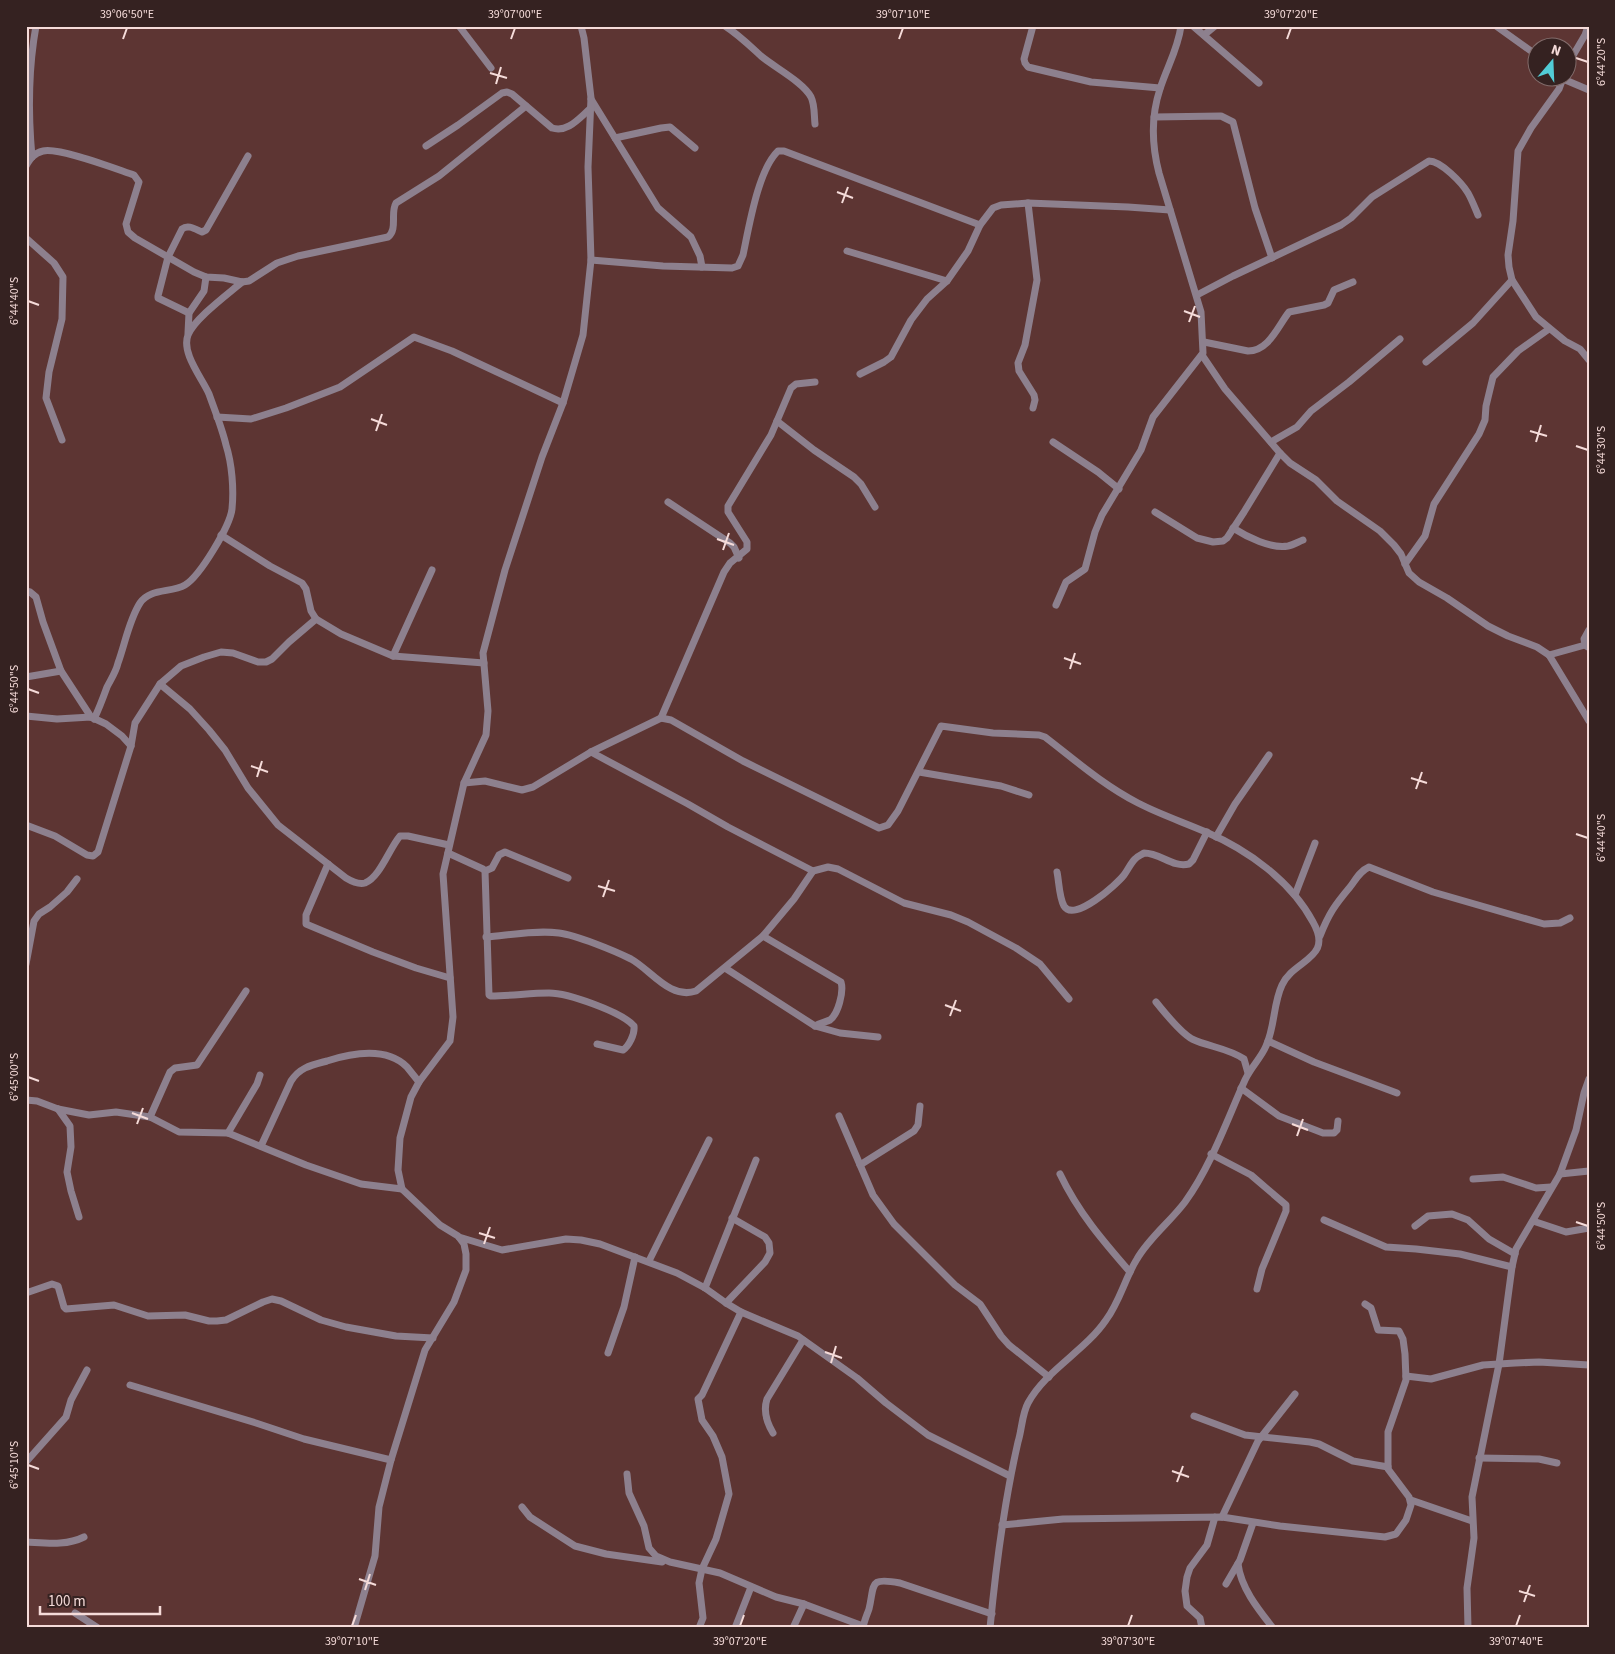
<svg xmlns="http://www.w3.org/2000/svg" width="1615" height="1654" viewBox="0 0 1615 1654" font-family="'Source Sans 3',sans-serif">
<rect width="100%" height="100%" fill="#5d3533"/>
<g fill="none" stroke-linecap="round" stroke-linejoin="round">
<g stroke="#8d808e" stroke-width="7">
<path d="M459 26 491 68"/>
<path d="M725 26C739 35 749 45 761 56 774 67 803 82 811 97 815 105 814 116 815 124"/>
<path d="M1033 26 1024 59 1025 63 1028 67 1091 82 1160 88"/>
<path d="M1193 26 1259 83"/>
<path d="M1496 26 1538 56"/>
<path d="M1204 35 1215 26"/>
<path d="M1568 64 1585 35 1588 26"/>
<path d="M1563 78 1559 89 1531 128 1518 151 1513 221 1508 255 1509 267 1512 280 1536 317 1565 341 1580 349 1589 360"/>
<path d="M1563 79 1589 90"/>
<path d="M591 99 658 208 691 237 700 256 702 267"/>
<path d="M1154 117 1221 116 1233 122 1255 208 1272 258"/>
<path d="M615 138 661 128 670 127 695 148"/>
<path d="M426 146 458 125 502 93 507 92 512 94 552 128C568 133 579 118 591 108"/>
<path d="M32 157C28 113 28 70 36 26"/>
<path d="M26 166C30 159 34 153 43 151 59 147 116 169 134 175L139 182 126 224 128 232 135 238 194 272 206 277 224 278 242 282 249 281 277 263 298 256 388 237C398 229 390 213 396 203L439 176 526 106"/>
<path d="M1028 203 1037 280 1025 345 1018 363 1019 371 1034 395 1035 400 1033 408"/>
<path d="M26 238 54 263 63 277 62 319 49 372 46 398 62 440"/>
<path d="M847 251 947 281"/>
<path d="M591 260 663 266 732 268 738 266 743 255C749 227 758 170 778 151H784L980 225"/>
<path d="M1197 295 1233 276 1341 225 1351 218 1372 197 1429 161C1441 161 1462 183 1468 193 1472 200 1475 208 1478 215"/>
<path d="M189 313 158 298V296L168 257 182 229C188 224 195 229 202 232L206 230 248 156"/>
<path d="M188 333 189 313 204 291 206 277"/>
<path d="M1204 342 1248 351C1269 351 1278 326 1289 312L1324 305 1328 303 1334 290 1353 282"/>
<path d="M1202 355 1225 389 1280 453 1290 463 1316 480 1337 501 1380 531 1394 545 1401 554 1409 573 1419 582 1447 598 1488 626 1508 636 1537 647 1549 655 1589 721"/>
<path d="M1426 362 1473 323 1512 280"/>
<path d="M860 374 884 362 891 357 911 320 927 299 947 281 968 251 980 225 993 208 1001 205 1028 203 1128 207 1170 210"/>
<path d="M217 417 251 419 286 408 340 387 414 337 452 351 563 403"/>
<path d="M777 421 814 450 854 477 861 484 875 507"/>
<path d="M1053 442 1098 472 1119 489"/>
<path d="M1271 442 1297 427 1311 411 1349 382 1400 339"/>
<path d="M668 502 730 543 734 547 739 558"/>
<path d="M1155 512 1197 538 1213 542 1223 541 1227 538 1244 512 1280 453"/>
<path d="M1233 528C1247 537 1271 549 1288 546 1293 545 1298 542 1303 540"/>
<path d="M221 535 270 566 302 583 306 589 311 611 316 619 341 634 393 656 484 663"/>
<path d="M1405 564 1425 536 1434 504 1479 434 1485 420 1486 406 1493 377 1518 351 1549 329"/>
<path d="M26 591 30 592 36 597 43 622 61 671 91 717"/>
<path d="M1056 605 1066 582 1085 569 1095 532 1102 515 1141 450 1153 417 1203 353 1201 312 1159 173C1152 146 1151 116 1160 89 1167 67 1178 49 1181 26"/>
<path d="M1588 647 1585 645 1584 639 1589 630"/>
<path d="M1549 655 1585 645"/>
<path d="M393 656 432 570"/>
<path d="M26 677 61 671"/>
<path d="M160 684 190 709 209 730 225 750 248 788 278 825 346 878C351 881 358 885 365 883 380 877 389 849 400 836H408L449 845"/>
<path d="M26 716 57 719 91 717 106 724 122 736 131 746"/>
<path d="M661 718 724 572 730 563 747 549V542L728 512V506L771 435 791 388 796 384 815 382"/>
<path d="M94 719C99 709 103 698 107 687 111 679 116 672 118 663 125 644 129 620 140 603 150 588 171 593 185 585 200 576 230 526 232 509 234 489 232 464 226 445 222 428 215 411 209 394 202 378 181 353 188 335 194 319 228 294 242 282"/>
<path d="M591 752 688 804 728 827 813 871 828 867 838 869 904 903 951 915 968 922 1016 948 1040 964 1069 999"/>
<path d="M919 772 1001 786 1029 795"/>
<path d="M464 783 485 781 522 790 533 787 591 752 657 720 661 718 671 720 743 761 879 828 888 825 898 811 941 726 993 733 1039 735 1045 737C1075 760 1103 785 1138 803 1159 814 1183 822 1206 832 1248 850 1291 881 1313 922 1334 959 1294 959 1282 985 1273 1004 1275 1027 1266 1046 1261 1058 1251 1067 1245 1080 1227 1120 1211 1166 1185 1202 1170 1222 1149 1238 1137 1259 1125 1278 1120 1301 1106 1320 1085 1351 1046 1370 1028 1403 1022 1414 1022 1429 1018 1442 1004 1503 996 1565 990 1628"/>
<path d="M26 825 55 836 87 855 93 856 98 852 131 746 135 723 160 684 181 666 204 657 221 652 233 653 258 662H266L272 659 289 642 316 619"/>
<path d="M1216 837 1235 804 1269 755"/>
<path d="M448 853 483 869 485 871 489 995 491 996C511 996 530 993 549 993 568 993 622 1012 634 1026 635 1034 629 1046 623 1050L597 1044"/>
<path d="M328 864 306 915V924L373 952 416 968 450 978"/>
<path d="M485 871 492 868 499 855 505 852 568 878"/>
<path d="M1057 872C1059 881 1059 897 1064 906 1074 923 1117 884 1124 875 1128 870 1130 864 1135 859 1137 856 1141 855 1144 853 1161 853 1172 868 1189 864L1193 860 1207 832"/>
<path d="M1295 895 1315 843"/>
<path d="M763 936 841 982C844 992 838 1014 830 1020 826 1022 820 1023 815 1026"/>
<path d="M1320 936C1329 913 1335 905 1350 887 1356 879 1360 871 1369 867L1433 892 1544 924 1560 923 1570 918"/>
<path d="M486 937C510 935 536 930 559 933 576 935 615 951 631 959 651 970 670 1000 696 991L763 936 794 899 813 871"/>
<path d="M26 964 34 921 39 914 50 907 67 892 77 879"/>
<path d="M725 968 815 1026 840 1033 878 1037"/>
<path d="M1156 1002C1164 1012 1181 1033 1192 1039 1209 1047 1228 1048 1244 1059L1248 1073"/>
<path d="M1268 1041 1314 1062 1397 1093"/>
<path d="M1241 1088 1279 1116 1323 1133H1334L1337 1130 1338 1121"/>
<path d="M26 1100 37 1101 58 1109 89 1115 116 1112 150 1117 179 1132 228 1133 306 1165 361 1184 402 1189"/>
<path d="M58 1109 70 1126 71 1147 67 1172 71 1191 79 1217"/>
<path d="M839 1116 873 1195 894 1224 955 1285 980 1304 1001 1336 1009 1345 1049 1377"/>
<path d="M150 1117 170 1072 175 1068 197 1065 246 991"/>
<path d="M228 1133 257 1084 260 1075"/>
<path d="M261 1146 291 1081C300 1067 312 1065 327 1061 352 1053 386 1046 407 1067 411 1072 415 1077 419 1082"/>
<path d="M1211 1154 1251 1175 1286 1205V1211L1262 1269 1257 1289"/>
<path d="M860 1165 914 1131 918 1125 920 1106"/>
<path d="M1060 1174C1078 1212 1103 1241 1130 1272"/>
<path d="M1560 1174 1589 1171"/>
<path d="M1473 1179 1503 1177 1536 1188 1551 1187"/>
<path d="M1324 1220 1386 1247 1416 1249 1460 1254 1512 1267"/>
<path d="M1533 1221 1566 1232 1589 1228"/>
<path d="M1415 1226 1428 1216 1452 1214 1468 1220 1489 1239 1515 1254"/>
<path d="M459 1237 502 1250 566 1239 581 1240 600 1244 677 1273 705 1288 726 1303 741 1312 798 1336 857 1378 886 1403 928 1435 1010 1476"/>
<path d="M649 1261 709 1140"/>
<path d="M705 1288 756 1160"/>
<path d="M26 1293 52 1284 58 1286 64 1307 66 1309 114 1305 148 1316 185 1315 209 1321H217L226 1320 263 1302 272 1299 281 1301 321 1320 346 1327 396 1336 433 1338"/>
<path d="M726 1303 765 1262 770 1253 769 1243 765 1237 732 1218"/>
<path d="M608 1353 624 1307 635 1257"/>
<path d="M1406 1376 1431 1379 1483 1365 1515 1363 1539 1362 1589 1365"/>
<path d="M130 1385 256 1423 304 1439 391 1460"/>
<path d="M1194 1416 1245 1435 1310 1442 1319 1444 1353 1461 1388 1467"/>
<path d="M773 1433C767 1423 763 1411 767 1399L803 1340"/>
<path d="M1479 1458 1539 1459 1557 1463"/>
<path d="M26 1462 66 1417 71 1400 87 1370"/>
<path d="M627 1474 629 1493 644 1526 649 1548 656 1556 670 1562 720 1573 776 1597 804 1604 863 1626"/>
<path d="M1411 1500 1472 1521"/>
<path d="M522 1507 530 1517 575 1546 606 1554 662 1562"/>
<path d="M1222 1517 1258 1441 1295 1394"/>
<path d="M1002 1525 1063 1519 1222 1517 1280 1526 1385 1537 1396 1534 1406 1520 1411 1505 1409 1497 1388 1469V1432L1406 1380 1405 1354 1403 1339 1399 1331 1378 1330 1371 1308 1365 1304"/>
<path d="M26 1542C46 1543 66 1546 84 1537"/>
<path d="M1238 1564C1241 1588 1258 1609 1273 1628"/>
<path d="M1226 1584 1240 1560 1253 1523"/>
<path d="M75 1613 98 1628"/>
<path d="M354 1628 375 1556 379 1507 391 1460 425 1350 454 1302 466 1270V1254L464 1244 458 1236 440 1225 402 1189 398 1170 400 1138 411 1097 419 1082 450 1041 453 1017 443 874 464 783 486 735 488 711 483 653 505 570 542 457 563 403 583 335 591 260 588 167 591 98 584 38 581 26"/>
<path d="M699 1628 703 1618 699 1583 702 1569 716 1539 729 1494 722 1457 713 1436 702 1420 698 1399 702 1395 741 1312"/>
<path d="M735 1628 751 1587"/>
<path d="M793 1628 804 1604"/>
<path d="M863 1628C864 1621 867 1615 869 1609 875 1584 868 1577 900 1583L992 1614"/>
<path d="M1202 1628 1200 1618 1187 1606 1185 1591 1187 1577 1190 1568 1207 1545 1215 1517"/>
<path d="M1468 1628 1467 1588 1474 1538 1472 1497 1499 1364 1512 1267 1516 1249 1560 1174 1576 1130 1584 1093 1589 1079"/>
</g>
</g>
<path fill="none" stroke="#f5dbd9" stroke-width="2" d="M123 39 127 28M511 39 515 28M899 39 903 28M1287 39 1291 28M1576 58 1588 62M490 73 507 78M496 84 501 67M837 192 853 198M842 203 848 187M28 301 39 305M1184 311 1200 317M1189 322 1195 306M371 419 387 425M376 431 382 414M1530 431 1547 436M1536 442 1541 425M1576 446 1588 450M717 539 734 545M723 550 729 533M1064 658 1081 664M1070 669 1075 653M28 689 39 693M251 766 268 772M257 777 262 761M1411 778 1427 783M1416 789 1422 772M1576 834 1588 838M598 886 615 891M603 897 609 880M945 1005 961 1011M950 1016 956 1000M28 1077 39 1081M132 1113 148 1119M137 1124 143 1108M1292 1124 1308 1130M1297 1136 1303 1119M1576 1222 1588 1226M479 1233 495 1238M484 1244 490 1227M825 1352 842 1358M831 1363 836 1346M28 1465 39 1469M1172 1471 1189 1477M1177 1482 1183 1466M359 1579 376 1585M365 1590 370 1574M1519 1591 1535 1596M1524 1602 1530 1585M352 1626 356 1615M740 1626 744 1615M1128 1626 1132 1615M1516 1626 1520 1615"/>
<rect width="1615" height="1654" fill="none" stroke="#352221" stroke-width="55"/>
<g transform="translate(1552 62) rotate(19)"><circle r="24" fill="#352221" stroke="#826c6b"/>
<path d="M0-4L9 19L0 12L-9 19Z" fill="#52ccd6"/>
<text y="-8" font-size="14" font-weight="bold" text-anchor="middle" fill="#f5dbd9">N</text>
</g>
<path d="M40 1606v8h120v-8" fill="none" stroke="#f5dbd9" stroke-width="2.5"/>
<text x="48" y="1606" font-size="15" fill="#f5dbd9" stroke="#352221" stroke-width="4" paint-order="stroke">100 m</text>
<rect x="28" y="28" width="1560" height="1598" fill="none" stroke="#f5dbd9" stroke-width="2"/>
<g font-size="12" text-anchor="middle" fill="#f5dbd9">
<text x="127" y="18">39°06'50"E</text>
<text x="515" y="18">39°07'00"E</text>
<text x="903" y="18">39°07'10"E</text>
<text x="1291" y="18">39°07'20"E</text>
<text transform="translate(1601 62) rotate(-90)" y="4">6°44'20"S</text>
<text transform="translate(14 301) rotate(-90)" y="4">6°44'40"S</text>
<text transform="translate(1601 450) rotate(-90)" y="4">6°44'30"S</text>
<text transform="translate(14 689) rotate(-90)" y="4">6°44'50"S</text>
<text transform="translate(1601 838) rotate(-90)" y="4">6°44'40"S</text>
<text transform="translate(14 1077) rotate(-90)" y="4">6°45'00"S</text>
<text transform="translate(1601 1226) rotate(-90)" y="4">6°44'50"S</text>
<text transform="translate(14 1465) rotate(-90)" y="4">6°45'10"S</text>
<text x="352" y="1645">39°07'10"E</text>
<text x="740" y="1645">39°07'20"E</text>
<text x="1128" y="1645">39°07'30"E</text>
<text x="1516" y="1645">39°07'40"E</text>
</g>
</svg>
